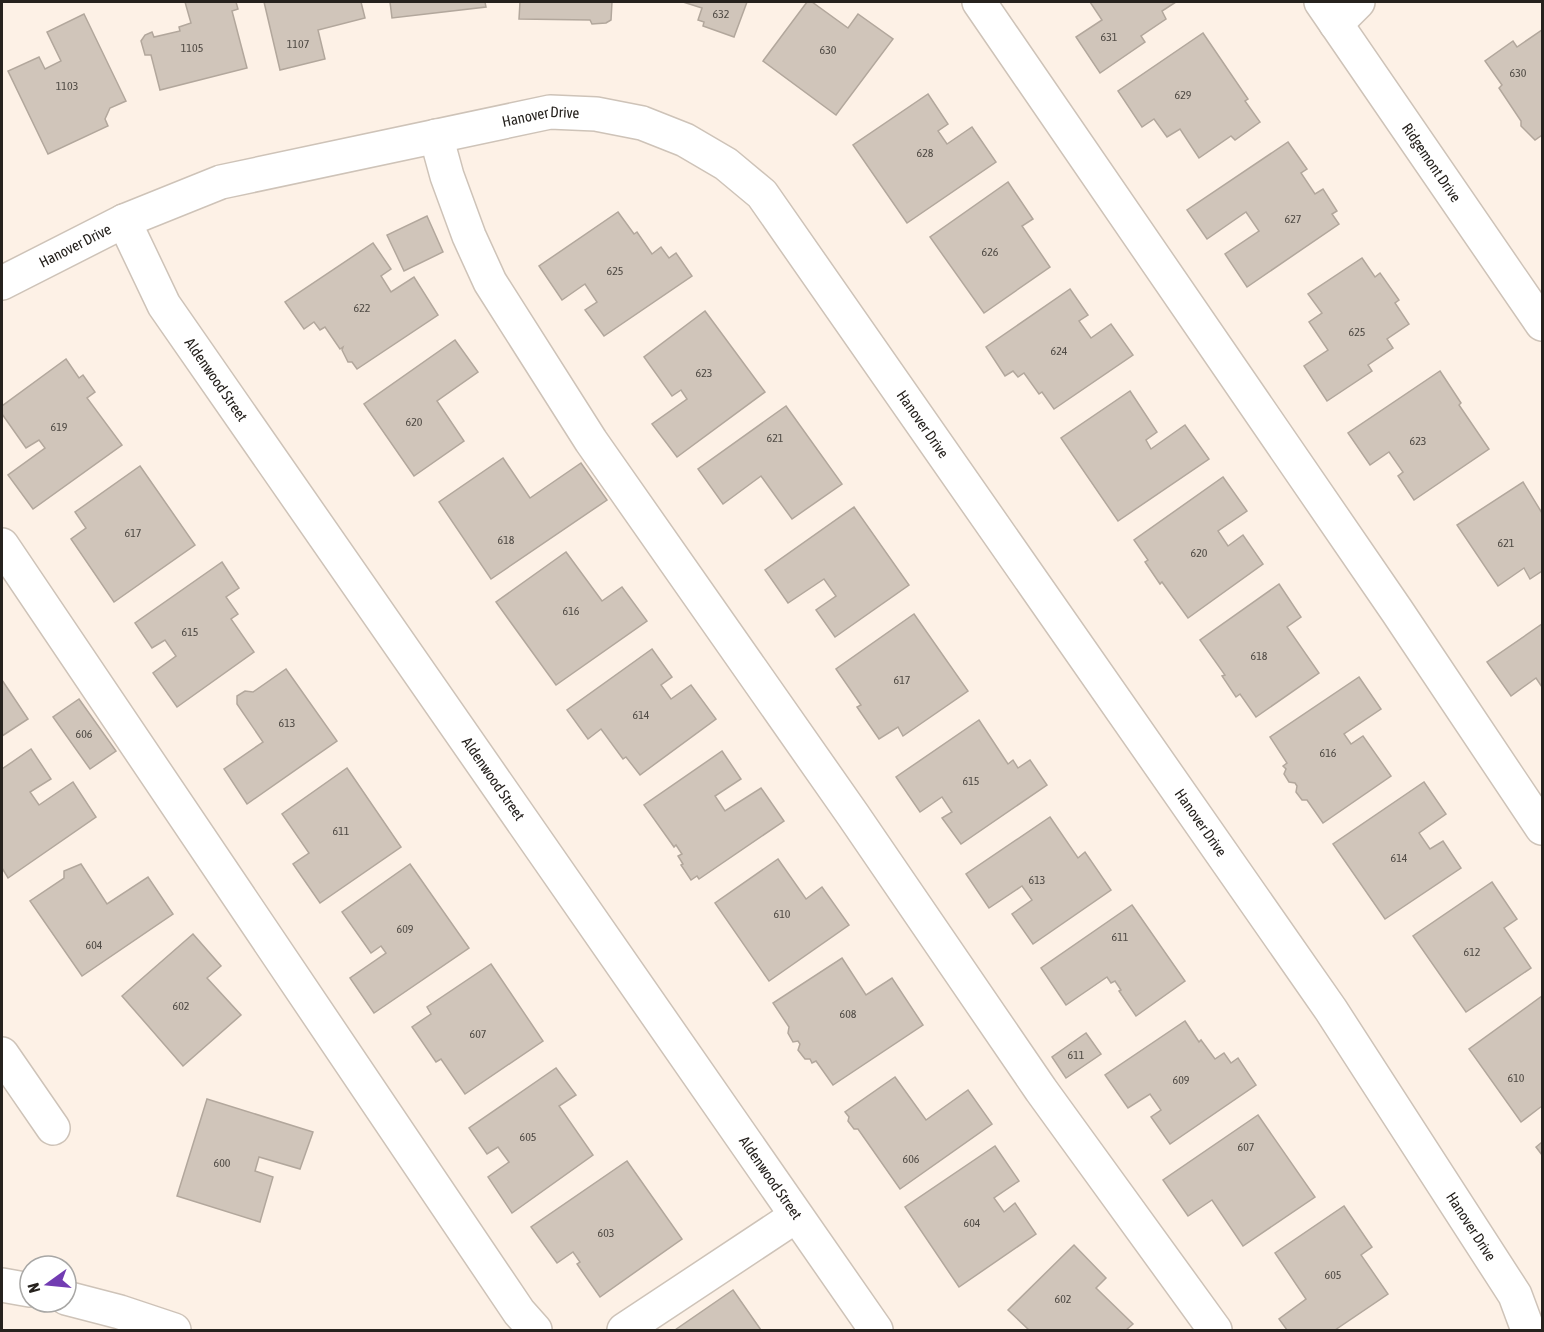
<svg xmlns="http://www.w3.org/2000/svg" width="1544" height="1332" viewBox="0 0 1544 1332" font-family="'Asap Condensed',sans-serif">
<rect width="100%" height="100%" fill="#fdf1e6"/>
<g fill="#d0c5ba" stroke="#b2a79c" stroke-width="1.5">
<path d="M185 2H236L238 9 232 11 247 68 160 90 151 55H145L141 41 145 35 152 32 154 37 180 31 179 27 191 23Z"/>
<path d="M264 2H361L365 18 318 30 325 59 280 70Z"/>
<path d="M390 2H485L486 7 392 18Z"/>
<path d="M520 2H612L611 20 606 23 592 24 590 20 519 19Z"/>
<path d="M683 2H747L734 37 703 26 704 22 698 20 702 8Z"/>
<path d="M807 2H812L848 28 858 14 893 39 836 115 763 61Z"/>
<path d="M1090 2H1176L1162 11 1166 19 1141 36 1145 42 1100 73 1076 37 1102 20Z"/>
<path d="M84 14 126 101 110 108 105 119 108 126 48 154 8 71 39 57 45 69 61 61 47 32Z"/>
<path d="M1542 30V135L1535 140 1521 126V121L1499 88 1502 85 1485 61 1513 41 1517 47Z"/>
<path d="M1203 33 1248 99 1245 101 1260 122 1235 140 1231 136 1199 158 1180 129 1167 137 1154 119 1142 127 1118 91Z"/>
<path d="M928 94 948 124 938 131 947 144 972 127 996 162 907 223 853 145Z"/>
<path d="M1288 142 1307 169 1301 173 1315 194 1323 189 1337 211 1332 214 1339 224 1247 287 1225 254 1259 231 1246 212 1207 239 1187 210Z"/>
<path d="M1008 182 1033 219 1022 226 1050 267 984 313 930 237Z"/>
<path d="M618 212 634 234 637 232 652 254 661 247 669 258 676 253 692 276 604 336 585 310 597 302 585 284 562 300 539 266Z"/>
<path d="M427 216 443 252 404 271 387 235Z"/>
<path d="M373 243 391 269 381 276 391 292 414 277 438 315 357 369 352 362H348L342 350 343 347 340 349 325 327 320 330 314 322 304 329 285 302Z"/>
<path d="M1362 258 1375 277 1380 273 1399 300 1395 303 1409 324 1387 339 1393 348 1368 365 1372 371 1327 401 1304 366 1328 350 1309 322 1322 313 1308 294Z"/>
<path d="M1070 289 1088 315 1079 321 1091 338 1111 324 1133 355 1054 409 1042 392 1039 394 1024 373 1018 377 1013 371 1005 376 986 347Z"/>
<path d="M705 311 765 392 677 457 652 424 687 399 681 390 672 396 644 357Z"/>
<path d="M455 340 478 372 437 401 464 441 414 476 364 404Z"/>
<path d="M66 359 79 378 83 375 95 392 87 398 122 445 33 509 8 475 45 448 39 440 26 448 2 414V406Z"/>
<path d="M1440 371 1461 403 1459 405 1489 449 1414 500 1398 476 1403 472 1389 452 1370 465 1348 433Z"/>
<path d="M1130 391 1157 432 1146 440 1151 449 1185 425 1209 459 1118 521 1061 438Z"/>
<path d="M786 406 842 484 792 519 761 476 723 504 698 469Z"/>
<path d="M503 458 530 498 581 463 607 500 491 579 439 502Z"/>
<path d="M140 466 195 545 114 602 71 539 86 528 75 512Z"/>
<path d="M1223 477 1247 511 1218 531 1228 546 1243 535 1263 564 1188 618 1162 582 1160 584 1145 562 1148 560 1134 540Z"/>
<path d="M1523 482 1542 513V571L1530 579 1524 568 1498 586 1457 525Z"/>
<path d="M854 507 909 585 835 637 816 610 836 596 824 579 788 603 765 570Z"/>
<path d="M566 552 602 601 622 587 647 621 556 685 496 602Z"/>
<path d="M222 562 239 588 226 597 238 614 231 619 254 652 177 707 153 673 176 656 165 640 152 648 135 623Z"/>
<path d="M1279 584 1301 617 1287 627 1319 673 1256 717 1240 694 1236 697 1222 676 1225 675 1200 640Z"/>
<path d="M914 614 968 691 903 736 898 727 879 739 857 707 861 705 836 669Z"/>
<path d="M1542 624V687L1536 678 1511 696 1487 662Z"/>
<path d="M652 649 672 677 661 685 671 699 691 685 716 719 640 775 626 757 623 759 601 729 588 739 567 710Z"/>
<path d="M286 669 337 741 247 804 224 769 263 742 237 704V696L245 691 253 692Z"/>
<path d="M1359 677 1381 709 1344 734 1351 744 1363 736 1391 776 1323 823 1307 800H1302L1296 792 1297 786 1295 783 1289 782 1284 774 1286 769 1283 766 1287 763 1270 737Z"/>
<path d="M2 680 28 719 2 736Z"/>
<path d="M79 699 116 751 90 769 53 717Z"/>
<path d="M979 720 1008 764 1013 760 1018 768 1030 760 1047 785 961 844 942 818 952 812 942 797 920 812 896 777Z"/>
<path d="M31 749 51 779 30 792 39 805 73 782 96 817 8 878 2 868V769Z"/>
<path d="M722 751 741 779 715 796 725 811 761 788 784 821 699 879 697 876 691 880 681 865 683 864 678 856 682 854 676 845 674 847 644 805Z"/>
<path d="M347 768 401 847 320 903 293 864 309 853 282 814Z"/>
<path d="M1424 782 1446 814 1419 833 1430 849 1443 841 1461 868 1385 919 1333 844Z"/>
<path d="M1050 817 1078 858 1085 852 1111 890 1033 944 1012 914 1032 900 1022 886 989 908 966 874Z"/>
<path d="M778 859 806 899 822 887 849 925 769 981 715 903Z"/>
<path d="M81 864 107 904 148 877 173 914 82 976 30 901 64 878V871Z"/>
<path d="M410 864 469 948 374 1013 350 978 386 953 381 946 371 953 342 912Z"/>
<path d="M1492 882 1517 919 1504 928 1531 968 1466 1012 1413 936Z"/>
<path d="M1132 905 1185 981 1136 1016 1119 991 1121 990 1115 981 1111 983 1107 977 1066 1005 1041 968Z"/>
<path d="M193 934 221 966 207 978 241 1015 183 1066 122 996Z"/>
<path d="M842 958 866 995 892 978 923 1025 833 1085 816 1061 812 1063 810 1059H805L798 1050 800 1044 798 1041 793 1042 788 1033 789 1027 773 1003Z"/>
<path d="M491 964 543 1041 465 1094 441 1059 436 1062 412 1027 431 1014 427 1007Z"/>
<path d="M1542 996V1106L1521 1122 1469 1049Z"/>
<path d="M1185 1021 1199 1042 1201 1040 1215 1059 1224 1053 1231 1063 1238 1058 1256 1085 1170 1144 1151 1117 1161 1110 1150 1094 1128 1108 1105 1075Z"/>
<path d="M1086 1033 1101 1054 1066 1078 1052 1057Z"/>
<path d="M556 1068 576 1095 559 1106 593 1155 512 1213 488 1177 509 1162 498 1147 487 1154 469 1128Z"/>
<path d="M895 1077 926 1120 968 1090 992 1124 900 1189 858 1129H854L848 1121 849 1117 845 1112Z"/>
<path d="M207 1099 313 1132 300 1169 259 1157 255 1171 273 1177 260 1222 177 1196Z"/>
<path d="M1258 1115 1315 1197 1243 1246 1212 1200 1188 1216 1163 1180Z"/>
<path d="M1542 1142V1155L1536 1147Z"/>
<path d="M995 1146 1019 1181 994 1198 1004 1212 1015 1203 1036 1234 959 1287 905 1207Z"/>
<path d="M627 1161 682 1239 600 1297 577 1264 580 1262 573 1252 557 1263 531 1227Z"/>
<path d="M1344 1206 1372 1247 1361 1255 1388 1294 1335 1330H1287L1279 1319 1306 1299 1275 1253Z"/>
<path d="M1074 1245 1106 1278 1096 1288 1133 1324 1126 1330H1029L1008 1310Z"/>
<path d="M733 1290 761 1330H675Z"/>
</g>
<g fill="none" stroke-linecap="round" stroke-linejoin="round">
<defs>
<g id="minor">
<path d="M979 2 1397 611 1542 828"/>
<path id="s1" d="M1321 2 1542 324"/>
<path d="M1336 24 1358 2"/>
<path d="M436 136 447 176 469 236 490 282 591 441 853 815 1041 1090 1215 1330"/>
<path id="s2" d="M124 221 164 305 876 1330"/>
<path id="s3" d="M2 283 124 221 221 182 550 112 596 114 642 123 685 140 726 164 762 194 1331 1010 1515 1295 1528 1330"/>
<path d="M2 545 519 1312 535 1330"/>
<path d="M2 1054 53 1128"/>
<path d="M2 1285 30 1290"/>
<path d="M66 1298 120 1312 174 1330"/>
<path d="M624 1330 796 1216"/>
</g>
</defs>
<use href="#minor" stroke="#cec3b8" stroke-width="36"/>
<use href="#minor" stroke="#fff" stroke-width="33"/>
</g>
<g text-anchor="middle" stroke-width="6" stroke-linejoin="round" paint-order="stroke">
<g font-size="12" fill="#504b45">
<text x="721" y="18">632</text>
<text x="1109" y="41">631</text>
<text x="298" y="48">1107</text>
<text x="192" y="52">1105</text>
<text x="828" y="54">630</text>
<text x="1518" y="77">630</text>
<text x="67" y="90">1103</text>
<text x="1183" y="99">629</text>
<text x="925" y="157">628</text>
<text x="1293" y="223">627</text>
<text x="990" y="256">626</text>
<text x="615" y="275">625</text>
<text x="362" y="312">622</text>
<text x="1357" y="336">625</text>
<text x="1059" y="355">624</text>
<text x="704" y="377">623</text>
<text x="414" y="426">620</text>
<text x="59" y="431">619</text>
<text x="775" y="442">621</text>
<text x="1418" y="445">623</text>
<text x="133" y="537">617</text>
<text x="506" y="544">618</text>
<text x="1506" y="547">621</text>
<text x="1199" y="557">620</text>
<text x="571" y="615">616</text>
<text x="190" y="636">615</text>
<text x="1259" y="660">618</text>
<text x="902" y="684">617</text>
<text x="641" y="719">614</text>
<text x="287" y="727">613</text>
<text x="84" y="738">606</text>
<text x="1328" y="757">616</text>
<text x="971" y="785">615</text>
<text x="341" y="835">611</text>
<text x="1399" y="862">614</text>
<text x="1037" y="884">613</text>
<text x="782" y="918">610</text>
<text x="405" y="933">609</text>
<text x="1120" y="941">611</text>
<text x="94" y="949">604</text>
<text x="1472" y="956">612</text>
<text x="181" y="1010">602</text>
<text x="848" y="1018">608</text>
<text x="478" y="1038">607</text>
<text x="1076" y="1059">611</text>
<text x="1516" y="1082">610</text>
<text x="1181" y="1084">609</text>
<text x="528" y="1141">605</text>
<text x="1246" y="1151">607</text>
<text x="911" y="1163">606</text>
<text x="222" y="1167">600</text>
<text x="972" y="1227">604</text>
<text x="606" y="1237">603</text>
<text x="1333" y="1279">605</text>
<text x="1063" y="1303">602</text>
</g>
<g font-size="15" fill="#26221e" stroke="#fff">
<text dy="5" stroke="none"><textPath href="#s3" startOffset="568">Hanover Drive</textPath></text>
<text dy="5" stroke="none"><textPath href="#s1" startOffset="195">Ridgemont Drive</textPath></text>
<text dy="5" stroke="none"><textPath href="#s3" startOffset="82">Hanover Drive</textPath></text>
<text dy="5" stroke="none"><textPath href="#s2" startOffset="184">Aldenwood Street</textPath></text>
<text dy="5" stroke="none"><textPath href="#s3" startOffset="1092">Hanover Drive</textPath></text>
<text dy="5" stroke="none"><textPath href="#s2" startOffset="670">Aldenwood Street</textPath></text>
<text dy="5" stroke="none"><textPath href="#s3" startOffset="1578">Hanover Drive</textPath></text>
<text dy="5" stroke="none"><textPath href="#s2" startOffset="1156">Aldenwood Street</textPath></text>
<text dy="5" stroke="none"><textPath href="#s3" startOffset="2064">Hanover Drive</textPath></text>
</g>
</g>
<rect width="1544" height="1332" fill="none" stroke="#26221e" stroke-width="6"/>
<g transform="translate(48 1284) rotate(255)"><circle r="28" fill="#ffffff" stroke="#a8a7a5" stroke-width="1.5"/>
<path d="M0-4.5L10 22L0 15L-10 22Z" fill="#723cb2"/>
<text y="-9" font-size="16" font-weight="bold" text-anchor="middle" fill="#26221e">N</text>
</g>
</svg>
